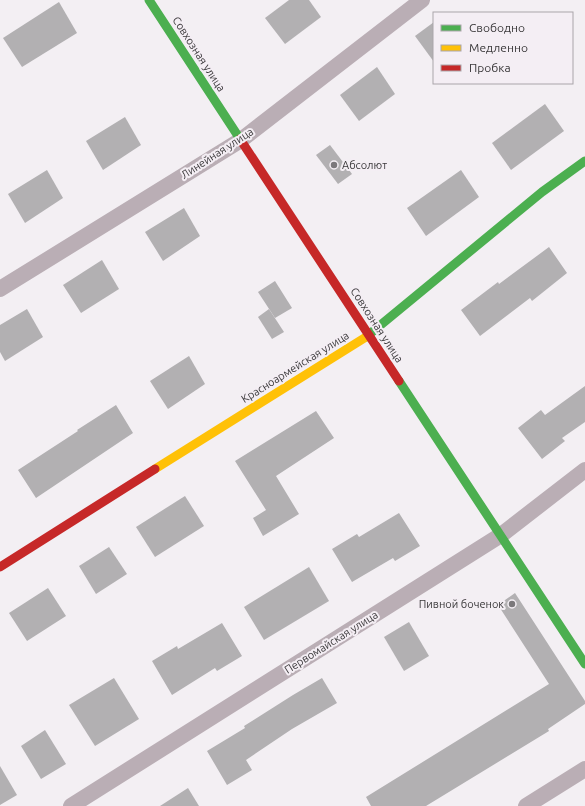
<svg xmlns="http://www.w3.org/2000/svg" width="585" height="806" viewBox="0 0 585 806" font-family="Ubuntu,sans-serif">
<rect width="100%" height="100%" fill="#f3eff3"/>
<g fill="#b2b0b2">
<path d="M289 0H309L321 17 285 44 265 18Z"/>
<path d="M59 2 77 33 22 67 3 38Z"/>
<path d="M434 22V62L415 36Z"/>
<path d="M377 67 395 94 359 121 340 95Z"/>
<path d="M545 104 564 131 511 170 492 143Z"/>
<path d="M125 117 141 145 103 170 86 141Z"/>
<path d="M330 145 352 174 338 184 316 155Z"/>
<path d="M47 170 63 198 25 223 8 194Z"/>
<path d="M461 170 479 197 426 236 407 208Z"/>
<path d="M184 208 200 236 163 261 145 232Z"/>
<path d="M549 247 567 273 532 301 530 298 480 336 461 310 498 282 499 284Z"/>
<path d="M102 260 119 289 81 313 63 285Z"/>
<path d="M275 281 292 308 275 318 258 292Z"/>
<path d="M27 309 43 337 5 361 0 352V325Z"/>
<path d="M269 309 284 332 272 339 258 317Z"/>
<path d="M189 356 205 384 168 409 150 381Z"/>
<path d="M585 386V422L562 438 565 441 542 459 518 428 541 410 545 415Z"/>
<path d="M116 405 133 433 36 498 18 470 78 431 77 430Z"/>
<path d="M316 411 334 438 276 476 299 514 263 536 253 518 266 510 235 461Z"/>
<path d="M185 496 204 526 155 557 136 527Z"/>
<path d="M399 513 420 546 395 561 393 558 352 582 332 549 357 534 359 537Z"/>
<path d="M109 547 127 574 96 594 79 566Z"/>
<path d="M309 567 329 601 264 640 244 607Z"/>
<path d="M48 588 66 616 27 641 9 613Z"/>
<path d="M515 593 585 701V704L548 729 549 731 426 806H371L366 797 549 684 498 605Z"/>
<path d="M409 622 429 656 404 671 384 637Z"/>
<path d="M222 623 242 656 217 671 215 668 172 695 152 661 177 646 178 649Z"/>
<path d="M114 678 139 719 95 746 69 705Z"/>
<path d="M322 678 337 703 292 729 246 760 252 770 227 785 207 751 245 728 244 726 293 695Z"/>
<path d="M45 730 66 764 41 779 21 746Z"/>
<path d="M0 766 17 795 0 805Z"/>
<path d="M188 788 199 806H160Z"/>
</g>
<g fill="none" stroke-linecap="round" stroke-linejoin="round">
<g stroke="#baaeb5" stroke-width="16">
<path d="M0 289 241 140 422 0"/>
<path d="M71 806 501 535 585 470"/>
<path d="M526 806 585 769"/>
</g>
<g stroke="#4caf50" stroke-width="9">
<path d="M149 0 240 139"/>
<path d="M366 337 542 192 585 161"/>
<path d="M399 381 585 664"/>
</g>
<path stroke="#ffc107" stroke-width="9" d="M155 469 366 337"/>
<g stroke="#c62828" stroke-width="9">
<path d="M240 139 399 381"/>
<path d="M0 567 155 469"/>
</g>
</g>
<g fill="#7b787b" stroke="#f4eef4" stroke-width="1.5">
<circle cx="334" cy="165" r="4"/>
<circle cx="512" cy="604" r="4"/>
</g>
<g text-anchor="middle" stroke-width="4" stroke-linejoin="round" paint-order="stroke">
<g font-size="11" fill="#3a383a" stroke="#f4eef4">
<text transform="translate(199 54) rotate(57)" y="4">Совхозная улица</text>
<text transform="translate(217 153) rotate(-33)" y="4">Линейная улица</text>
<text transform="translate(377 325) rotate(57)" y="4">Совхозная улица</text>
<text transform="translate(295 367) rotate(-32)" y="4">Красноармейская улица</text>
<text transform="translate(331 642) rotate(-32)" y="4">Первомайская улица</text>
</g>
<g font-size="11" fill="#3a383a" stroke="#f4eef4" text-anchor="start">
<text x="342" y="169">Абсолют</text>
<text x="504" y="608" text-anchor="end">Пивной боченок</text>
</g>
</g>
<rect x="433" y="12" width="140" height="72" fill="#f4eef4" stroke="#aaa5aa"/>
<rect x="441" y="25" width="20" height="6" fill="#4caf50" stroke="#aaa5aa"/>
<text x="469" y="32" font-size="12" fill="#3a383a">Свободно</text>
<rect x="441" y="45" width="20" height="6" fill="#ffc107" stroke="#aaa5aa"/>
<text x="469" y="52" font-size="12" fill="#3a383a">Медленно</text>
<rect x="441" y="65" width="20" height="6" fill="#c62828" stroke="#aaa5aa"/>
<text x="469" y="72" font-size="12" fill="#3a383a">Пробка</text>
</svg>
